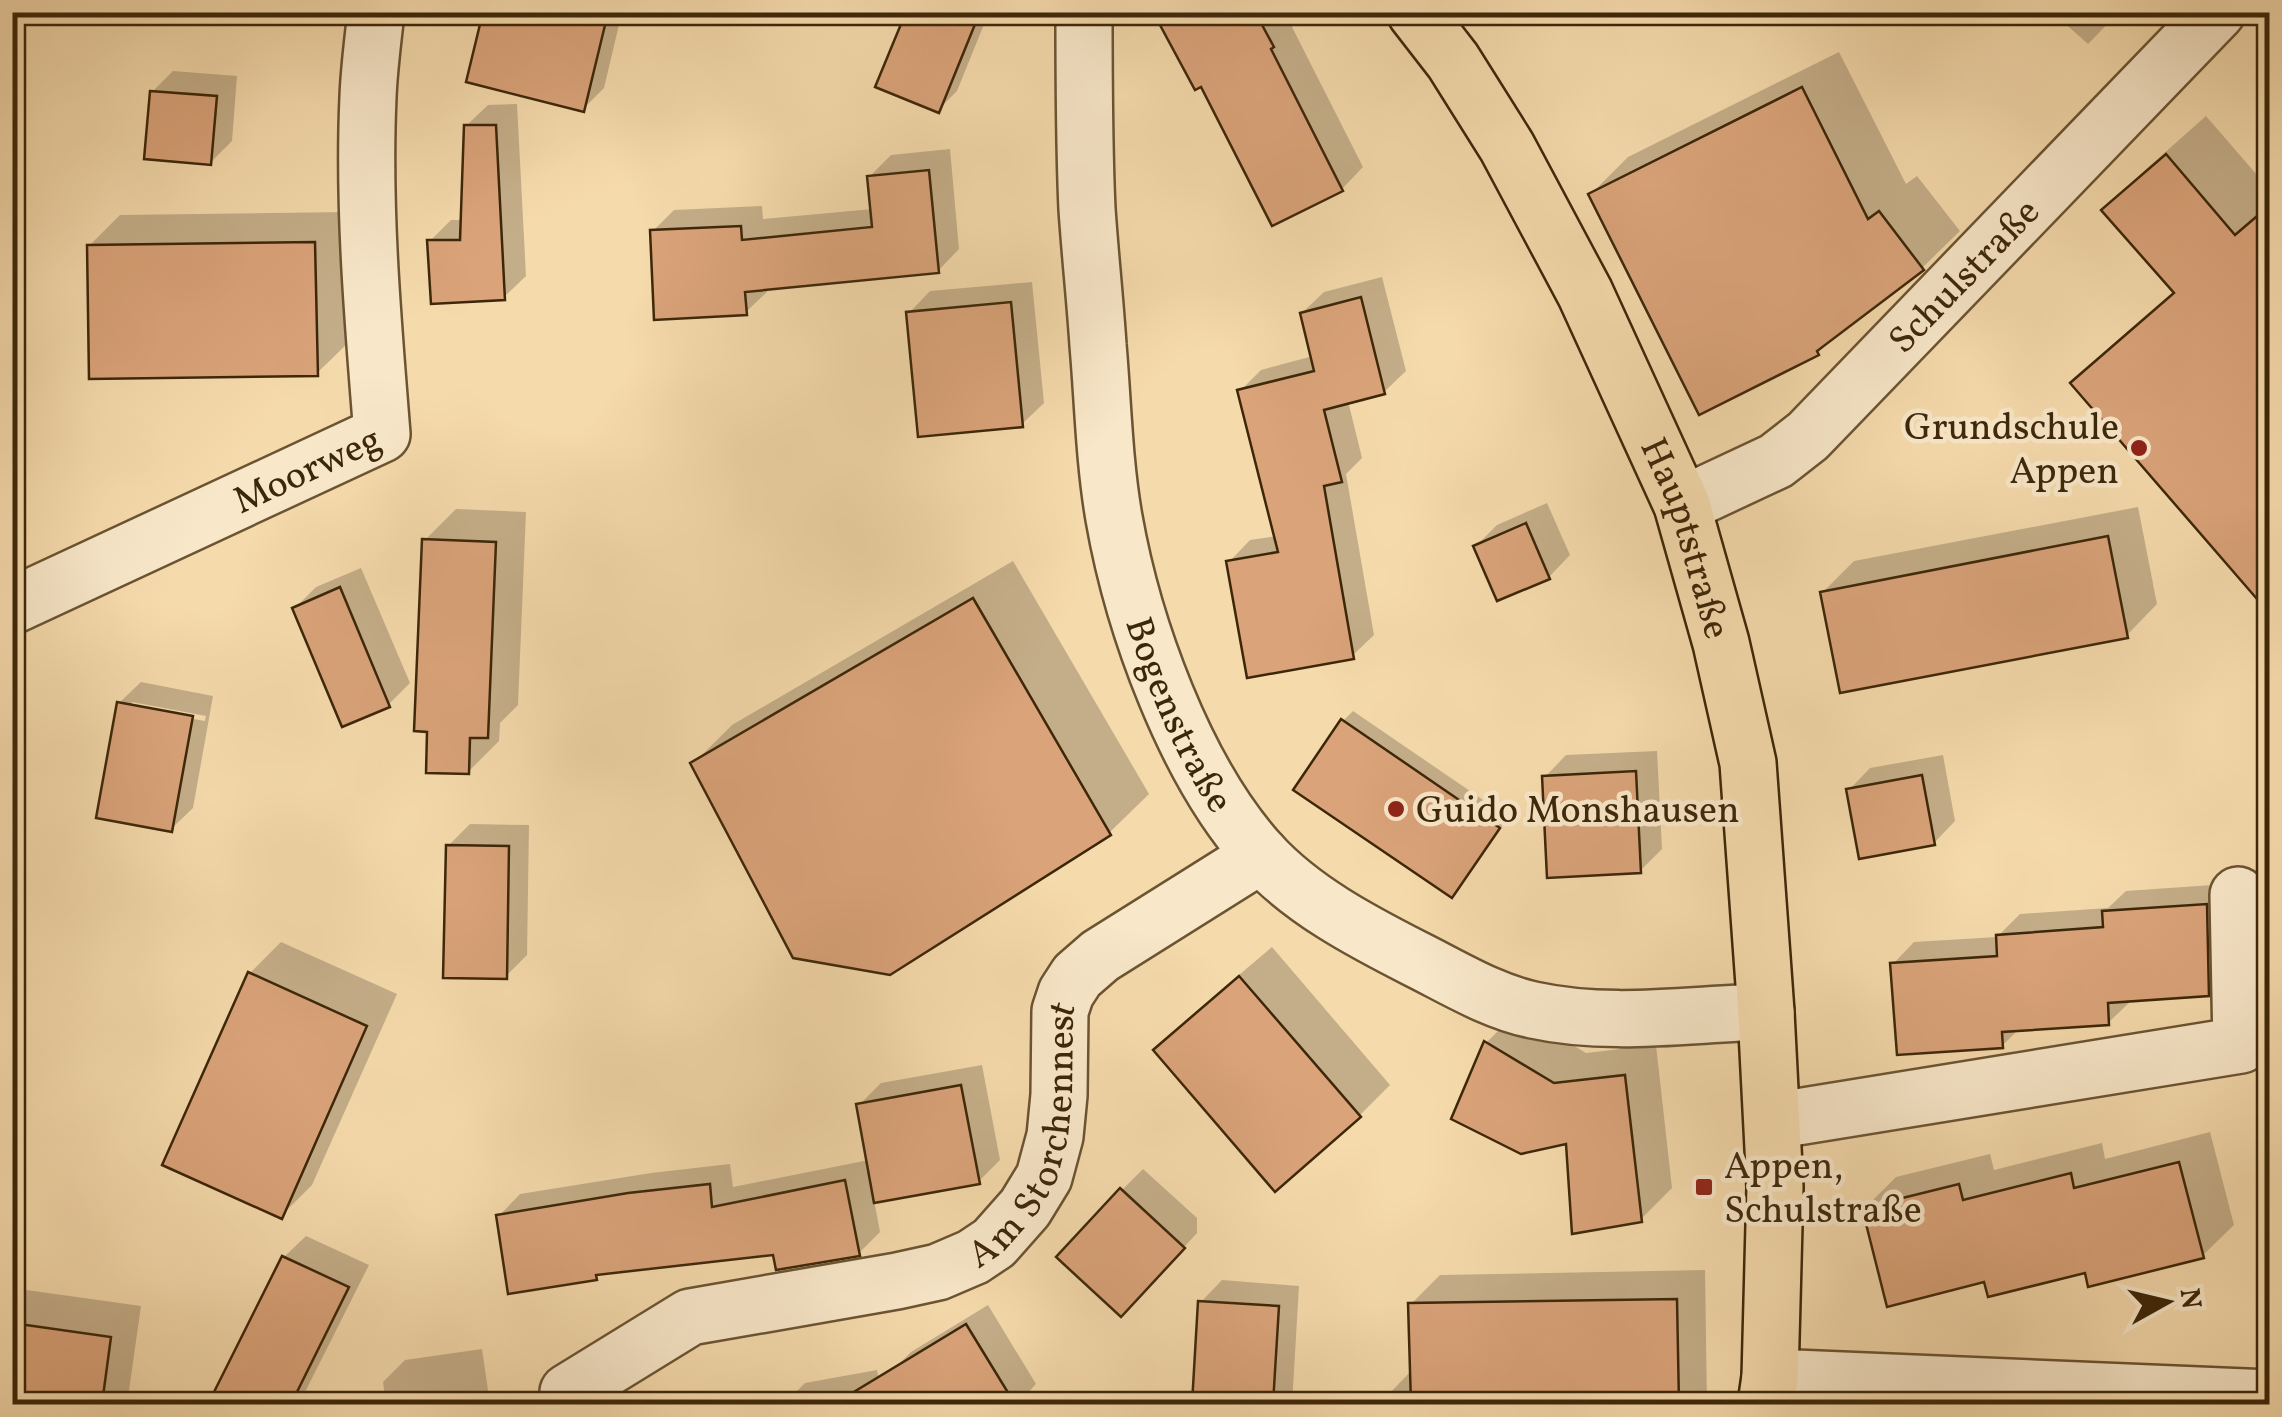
<svg xmlns="http://www.w3.org/2000/svg" width="2282" height="1417" viewBox="0 0 2282 1417" font-family="Vollkorn,serif">
<rect width="100%" height="100%" fill="#f5daac"/>
<filter id="stains"><feTurbulence type="fractalNoise" baseFrequency=".002" numOctaves="4"/><feColorMatrix values="0 0 0 0 .2 0 0 0 0 .09 0 0 0 0 .02 0 0 0 .5 -.17"/></filter>
<radialGradient id="worn" r=".72"><stop offset=".6" stop-color="#630" stop-opacity="0"/><stop offset="1" stop-color="#630" stop-opacity=".3"/></radialGradient>
<g fill="#0003" fill-rule="evenodd">
<path d="M486 12H622L604 88 583 109Z"/>
<path d="M909 12H989L957 91 938 110Z"/>
<path d="M1155 12H1288L1294 24 1292 27 1363 167 1342 189 1202 84Z"/>
<path d="M2052 12H2119L2088 44Z"/>
<path d="M1839 52 1906 184 1917 176 1960 231 1922 268 1843 328 1818 353 1591 194 1628 157Z"/>
<path d="M173 71 237 76 232 141 211 162 152 92Z"/>
<path d="M517 104 526 276 504 297 430 241 451 220H463L466 126 488 105Z"/>
<path d="M2206 116 2270 190V610L2074 383 2113 344 2175 290 2105 210 2144 171Z"/>
<path d="M950 149 959 249 938 271 767 287V292L745 313 653 231 674 210 762 206 763 219 873 209 869 177 891 155Z"/>
<path d="M345 212 348 343 316 374 89 246 120 215Z"/>
<path d="M1382 277 1406 371 1384 392 1348 401 1362 458 1346 474 1374 635 1352 656 1229 562 1250 540 1277 536 1240 391 1261 370 1313 356 1302 313 1324 292Z"/>
<path d="M1032 282 1044 403 1022 424 909 313 930 291Z"/>
<path d="M1547 503 1570 555 1549 577 1476 546 1497 525Z"/>
<path d="M2138 507 2157 604 2126 636 1823 592 1854 561Z"/>
<path d="M456 509 526 512 518 705 500 723 499 741 468 772 425 540Z"/>
<path d="M1013 561 1149 794 1109 833 693 764 732 725Z"/>
<path d="M361 568 410 683 388 705 295 608 316 587Z"/>
<path d="M141 682 213 696 193 808 171 829 119 703ZM132 702 206 716 205 721 132 708Z"/>
<path d="M1353 711 1508 817 1462 884 1452 894 1343 721Z"/>
<path d="M1657 751 1662 849 1640 871 1545 777 1566 755Z"/>
<path d="M1943 755 1955 821 1934 843 1849 790 1870 768Z"/>
<path d="M12 769 25 771 12 847Z"/>
<path d="M470 824 529 825 527 955 506 976 448 846Z"/>
<path d="M2227 884 2229 972 2208 993 2129 999 2130 1002 2108 1023 2019 1029 2002 1046 1893 964 1914 942 1997 937 2020 914 2108 908 2126 891Z"/>
<path d="M281 942 397 994 312 1185 281 1216 250 973Z"/>
<path d="M1272 947 1390 1085 1359 1116 1157 1050 1187 1019Z"/>
<path d="M1517 1012 1586 1053 1656 1045 1672 1188 1641 1219 1569 1141 1486 1043Z"/>
<path d="M982 1065 1000 1160 979 1181 874 1200 880 1232 859 1253 775 1252 602 1272 596 1278 499 1216 520 1194 651 1173 730 1164 733 1187 869 1160 859 1105 881 1083Z"/>
<path d="M2210 1132 2234 1225 2202 1256 2087 1270 1985 1279 1865 1208 1896 1177 1990 1154 1994 1170 2102 1143 2105 1159Z"/>
<path d="M1143 1169 1197 1218V1233L1142 1293 1122 1190Z"/>
<path d="M306 1236 369 1265 299 1404H211L284 1257Z"/>
<path d="M1705 1270 1707 1404H1385V1398L1412 1370 1411 1304 1440 1275Z"/>
<path d="M1222 1280 1299 1286 1292 1404H1194L1201 1302Z"/>
<path d="M12 1288 141 1306 127 1404H12Z"/>
<path d="M988 1305 1036 1384 1025 1396 1032 1404H910L890 1373 911 1352Z"/>
<path d="M482 1349 490 1404H386L383 1382 405 1360Z"/>
<path d="M877 1370 883 1404H784L805 1383Z"/>
</g>
<g fill="#daa37a" stroke="#3d2709" stroke-width="2.5">
<path d="M483 12H573L606 21 584 112 466 82Z"/>
<path d="M906 12H980L939 113 875 87Z"/>
<path d="M1153 12H1255L1274 47 1271 49 1343 191 1272 226 1201 87 1195 90Z"/>
<path d="M1802 87 1868 219 1879 211 1924 270 1817 351 1819 355 1699 415 1588 194Z"/>
<path d="M150 91 217 96 211 165 144 159Z"/>
<path d="M464 125H496L505 300 431 304 427 240H460Z"/>
<path d="M2166 154 2235 235 2270 205V614L2070 383 2174 293 2101 210Z"/>
<path d="M929 170 939 273 745 292 747 315 654 320 650 230 741 226 742 240 872 227 867 176Z"/>
<path d="M315 242 318 376 89 379 87 245Z"/>
<path d="M1361 297 1385 394 1324 410 1342 482 1324 486 1354 659 1247 678 1226 561 1278 552 1237 390 1314 371 1300 313Z"/>
<path d="M1011 302 1023 427 918 437 906 312Z"/>
<path d="M1526 523 1550 579 1497 601 1473 546Z"/>
<path d="M2108 536 2128 638 1840 693 1820 592Z"/>
<path d="M422 539 496 542 488 738H470L469 774 426 773 427 732 414 731Z"/>
<path d="M340 587 390 707 342 727 292 608Z"/>
<path d="M973 598 1111 835 890 975 793 958 690 763Z"/>
<path d="M117 702 193 716 172 832 96 818Z"/>
<path d="M1341 719 1500 828 1452 898 1293 790Z"/>
<path d="M1636 771 1641 873 1547 878 1542 776Z"/>
<path d="M1922 775 1935 845 1859 859 1846 789Z"/>
<path d="M446 845 509 846 507 979 443 978Z"/>
<path d="M2207 904 2209 996 2108 1003 2109 1025 2002 1032 2003 1048 1897 1055 1890 963 1997 956 1996 935 2103 927 2102 911Z"/>
<path d="M248 972 367 1026 282 1219 162 1165Z"/>
<path d="M1239 976 1361 1117 1275 1192 1153 1050Z"/>
<path d="M1484 1041 1554 1083 1625 1075 1642 1222 1572 1234 1566 1144 1521 1154 1451 1119Z"/>
<path d="M961 1085 980 1184 874 1203 856 1104Z"/>
<path d="M2179 1162 2204 1258 2088 1287 2085 1273 1988 1297 1984 1282 1887 1307 1862 1208 1959 1184 1963 1200 2071 1173 2074 1188Z"/>
<path d="M845 1180 860 1256 776 1270 773 1255 596 1275 597 1280 508 1294 496 1215 628 1193 710 1184 712 1207Z"/>
<path d="M1120 1188 1185 1248 1121 1317 1056 1257Z"/>
<path d="M282 1256 349 1287 291 1404H208Z"/>
<path d="M1677 1299 1679 1404H1411L1408 1303Z"/>
<path d="M1198 1301 1279 1306 1273 1404H1192Z"/>
<path d="M12 1323 111 1337 102 1404H12Z"/>
<path d="M966 1324 1015 1404H834Z"/>
</g>
<g fill="none" stroke-linecap="round" stroke-linejoin="round">
<defs>
<g id="minor">
<path id="s1" d="M1084 12C1084 78 1084 144 1087 209 1090 254 1095 299 1098 345 1103 402 1104 461 1114 518 1133 626 1185 771 1260 854 1302 900 1361 931 1416 959 1454 978 1491 1001 1533 1010 1611 1027 1688 1014 1766 1012"/>
<path id="s2" d="M1682 505 1776 461 1808 436 2217 12"/>
<path id="s3" d="M12 606 382 434C373 322 363 209 368 97 369 69 373 40 376 12"/>
<path d="M1773 1121 2241 1045 2238 895"/>
<path d="M1770 1377 2270 1398"/>
<path id="s4" d="M568 1392 690 1317 897 1281 938 1272 973 1257 994 1243 1025 1208 1044 1177 1055 1136 1059 1095 1060 1011 1066 993 1077 976 1100 956 1261 855"/>
</g>
<g id="major">
<path id="s5" d="M1415 12 1453 61 1507 147 1585 293 1682 505 1721 643 1748 763 1766 1012 1775 1187 1770 1377 1766 1404"/>
</g>
</defs>
<use href="#minor" stroke="#6b5432" stroke-width="60"/>
<use href="#major" stroke="#3d2709" stroke-width="60"/>
<use href="#minor" stroke="#f8e7c9" stroke-width="55"/>
<use href="#major" stroke="#f5daac" stroke-width="55"/>
</g>
<g fill="#8f2418" stroke="#f8e7c9" stroke-width="4">
<circle cx="2139" cy="448" r="10"/>
<circle cx="1396" cy="809" r="10"/>
<rect x="1694" y="1177" width="20" height="20" rx="5"/>
</g>
<g text-anchor="middle" stroke-width="9" stroke-linejoin="round" paint-order="stroke">
<g font-size="38" fill="#3d2709" stroke="#f8e7c9">
<text dy="13" stroke="none"><textPath href="#s2" startOffset="368">Schulstraße</textPath></text>
<text dy="13" stroke="none"><textPath href="#s3" startOffset="325">Moorweg</textPath></text>
<text dy="13" stroke="none"><textPath href="#s5" startOffset="595">Hauptstraße</textPath></text>
<text dy="13" stroke="none"><textPath href="#s1" startOffset="715">Bogenstraße</textPath></text>
<text dy="13" stroke="none"><textPath href="#s4" startOffset="575">Am Storchennest</textPath></text>
</g>
<g font-size="38" fill="#3d2709" stroke="#f8e7c9" text-anchor="start">
<text x="2119" y="439" text-anchor="end">Grundschule<tspan x="2119" dy="44">Appen</tspan></text>
<text x="1416" y="822">Guido Monshausen</text>
<text x="1724" y="1178">Appen,<tspan x="1724" dy="44">Schulstraße</tspan></text>
</g>
</g>
<rect width="2282" height="1417" fill="none" stroke="#f5daac" stroke-width="50"/>
<rect x="15" y="15" width="2252" height="1387" fill="none" stroke="#3d2709" stroke-width="5"/>
<rect x="25" y="25" width="2232" height="1367" fill="none" stroke="#3d2709" stroke-width="2.5"/>
<g transform="translate(2167 1302) rotate(82)" stroke="#f8e7c9" stroke-width="8" paint-order="stroke">
<path d="M0-8L18 38L0 25L-18 38Z" fill="#3d2709"/>
<text y="-15" font-size="28" font-weight="bold" text-anchor="middle" fill="#3d2709">N</text>
</g>
<rect width="100%" height="100%" filter="url(#stains)"/>
<rect width="100%" height="100%" fill="url(#worn)"/>
</svg>
